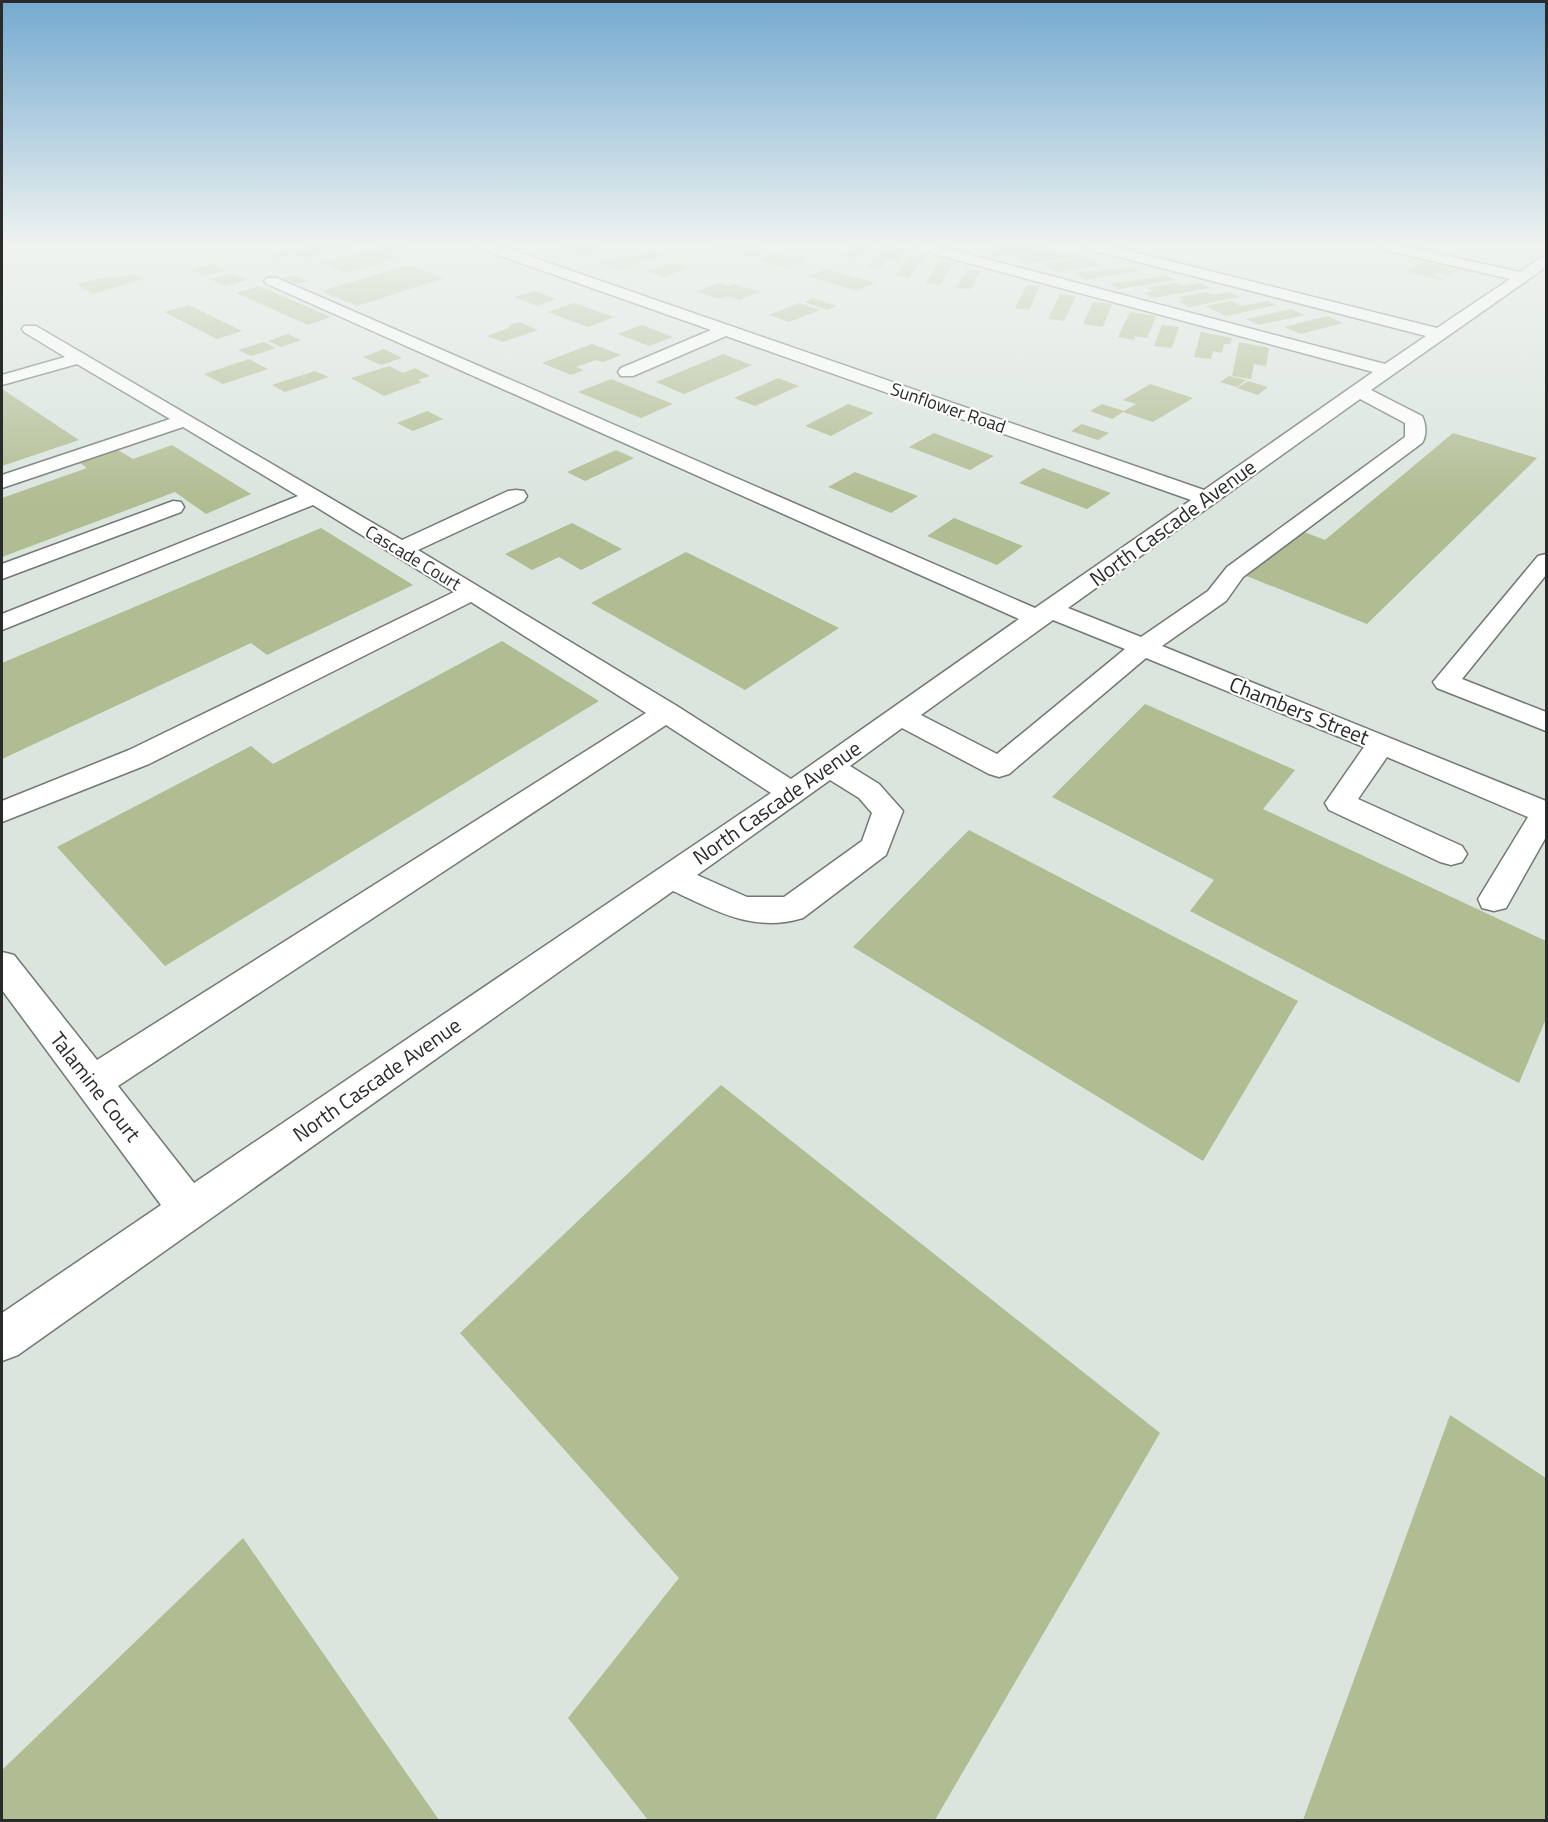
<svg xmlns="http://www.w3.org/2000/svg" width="1548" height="1822" viewBox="0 0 1548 1822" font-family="'Titillium Web',sans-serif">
<rect width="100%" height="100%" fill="#dbe5de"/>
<g fill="#b0bc91">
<path d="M314 246H349V247L307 258 292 252Z"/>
<path d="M384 246 411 247 386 254 398 258 345 273 322 263Z"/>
<path d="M558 246H594L587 249 596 252 584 256Z"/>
<path d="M721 246H751L770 251 753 258 717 247Z"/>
<path d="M851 246H869L858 258 841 256Z"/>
<path d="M885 246 906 249 897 260 889 259 880 268 866 267Z"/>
<path d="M1003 246H1047L1052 249 994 257 981 249Z"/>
<path d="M285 250 293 253 275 258 267 255Z"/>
<path d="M656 250 666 253 619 270 601 264 634 254 640 256Z"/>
<path d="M1052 251 1057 254 1073 252 1080 256 1026 264 1013 256Z"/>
<path d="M776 253 806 261 788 268 758 260Z"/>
<path d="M912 254 926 255 909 278 895 276Z"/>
<path d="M1083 258 1104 265 1056 272 1043 264Z"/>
<path d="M939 261 953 263 940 285 926 283Z"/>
<path d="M1423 262 1459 270 1450 276 1437 273 1434 276 1444 278 1441 280 1407 272Z"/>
<path d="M672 263 689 268 664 277 647 271Z"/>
<path d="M211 264 226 270 205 276 190 270Z"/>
<path d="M408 265 444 278 357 306 321 291Z"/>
<path d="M1134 267 1141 271 1086 280 1074 273Z"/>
<path d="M826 269 875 283 857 291 808 276Z"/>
<path d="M968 269 982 270 971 289 956 288Z"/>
<path d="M232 273 247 280 226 286 210 279Z"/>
<path d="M134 274 144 279 92 294 76 284 111 276 116 278Z"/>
<path d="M293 275 309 281 298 284 282 278Z"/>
<path d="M1166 275 1176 280 1119 289 1110 284Z"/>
<path d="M720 283 728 286 735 284 760 292 739 300 728 296 719 299 696 291Z"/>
<path d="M1176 283 1183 286 1200 283 1210 288 1153 298 1144 293 1153 291 1146 288Z"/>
<path d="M1027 285 1040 286 1029 310 1015 308Z"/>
<path d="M259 286 331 317 308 325 236 293Z"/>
<path d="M534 291 556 299 537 306 514 297Z"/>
<path d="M1206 292 1214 295 1230 292 1240 297 1189 307 1178 301 1185 300 1178 297Z"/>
<path d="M1060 294 1076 296 1064 321 1048 319Z"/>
<path d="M813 298 837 306 827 310 804 302Z"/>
<path d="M1231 301 1241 306 1267 301 1277 305 1226 316 1206 306Z"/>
<path d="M1093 302 1112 304 1103 327 1083 324Z"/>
<path d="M574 303 614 317 588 327 547 312Z"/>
<path d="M799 303 820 310 789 322 769 315Z"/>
<path d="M189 305 242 331 217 339 164 312Z"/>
<path d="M1291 309 1305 315 1259 325 1246 319Z"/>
<path d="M1130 312 1156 316 1147 338 1135 336 1134 340 1118 337Z"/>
<path d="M1327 316 1343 323 1301 334 1284 327Z"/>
<path d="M519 322 538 330 503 342 487 336 511 327 508 326Z"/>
<path d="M642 325 673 337 649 346 618 334Z"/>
<path d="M1162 325 1179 327 1172 348 1154 346Z"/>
<path d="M1201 332 1232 338 1230 344H1224L1222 353 1213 351 1211 359 1194 357Z"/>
<path d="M288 334 301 340 281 347 268 341Z"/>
<path d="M264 342 276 348 251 356 238 350Z"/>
<path d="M1239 342 1269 348 1266 366 1254 364 1251 379 1232 376Z"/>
<path d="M592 344 621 355 603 362 596 360 576 367 584 370 571 375 542 363Z"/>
<path d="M384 349 402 358 381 365 363 357Z"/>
<path d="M723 354 752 365 684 394 656 382Z"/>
<path d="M249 359 268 369 223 384 204 374Z"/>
<path d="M389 366 403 373 415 368 430 376 418 380 422 382 384 396 351 378Z"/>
<path d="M315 371 329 377 285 392 272 385Z"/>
<path d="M1229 376 1233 377 1246 380 1237 387 1220 382Z"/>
<path d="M778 378 799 386 755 406 734 398Z"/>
<path d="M611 379 673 404 641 418 578 392Z"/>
<path d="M1248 381 1268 387 1258 395 1237 388Z"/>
<path d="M1150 384 1193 398 1153 422 1123 412 1112 419 1090 411 1102 404 1124 411 1136 404 1123 400Z"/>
<path d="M2 389 79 440 2 466Z"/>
<path d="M848 404 874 413 831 436 805 426Z"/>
<path d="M427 411 443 419 413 431 397 423Z"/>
<path d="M1082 424 1109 433 1098 440 1071 431Z"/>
<path d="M934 433 994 456 970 470 909 447Z"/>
<path d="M1453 433 1537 458 1367 624 1244 575 1299 530 1325 540Z"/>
<path d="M172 445 251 494 206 514 175 492 2 557V498L87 468 80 463 118 450 133 459Z"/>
<path d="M616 450 634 458 585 481 567 472Z"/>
<path d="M1043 468 1111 493 1087 509 1019 483Z"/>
<path d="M855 472 918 496 891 513 828 487Z"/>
<path d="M954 518 1023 546 997 565 927 536Z"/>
<path d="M572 523 622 549 581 570 559 557 532 570 505 554Z"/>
<path d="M321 528 413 585 267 655 251 643 2 759V663Z"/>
<path d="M686 552 839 628 745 690 591 603Z"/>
<path d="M502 641 599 701 165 966 57 847 251 746 273 764Z"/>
<path d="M1145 704 1295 770 1263 809 1546 941V1019L1519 1083 1190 911 1214 880 1052 797Z"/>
<path d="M969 830 1298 1001 1203 1161 853 947Z"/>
<path d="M721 1085 1160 1433 935 1820H648L568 1718 679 1578 460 1333Z"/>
<path d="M1450 1415 1546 1478V1820H1303Z"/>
<path d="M243 1538 439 1820H2V1770Z"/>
</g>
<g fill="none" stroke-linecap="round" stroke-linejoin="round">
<defs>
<g id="minor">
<path d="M479 246H500L1204 490 1373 372 916 249 914 246H937L1385 364 1426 336 1088 249 1086 246H1110L1437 328 1510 279 1384 250 1377 246H1403L1520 272 1541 258 1546 257V267L1371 390 1422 416C1426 423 1427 436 1422 443L1243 577 1226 601 1162 646 1546 801V837L1506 908 1494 911 1482 908 1478 899 1528 817 1387 757 1358 799 1462 846 1467 854 1462 862 1451 865 1440 862 1329 810 1325 803 1364 747 1146 658 1009 774 999 777 989 774 902 728 850 766 879 784 903 811 886 855 803 918C754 933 716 911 673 891L18 1355 2 1361V1313L161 1205 2 990V952L14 955 97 1060 646 713 471 602 149 764 2 822V801L129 750 454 592 313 505 2 630V614L298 496 183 427 2 488V475L170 419 77 364 2 385V375L65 357 24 332 22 329 24 326H36L402 540 508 491 516 490 524 491 527 496 524 501 418 550 677 706 791 779 1019 619 267 284 264 281 267 278H277L1035 608 1191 500 726 336 633 376H621L618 372 621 368 711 330 481 249ZM1360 399 1405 423V437L1227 567 1208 591 1141 637 1068 608ZM1053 620 1125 649 997 754 921 715ZM666 725 771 793 194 1183 118 1086ZM830 780 859 798 872 813 862 841 784 897H747L697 875Z"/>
<path d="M173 501 181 502 184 507 181 512 2 579V564Z"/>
<path d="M1546 554V575L1462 679 1546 712V731L1437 688 1433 682 1538 556Z"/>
</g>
</defs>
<use href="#minor" stroke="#707973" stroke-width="3"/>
<use href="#minor" fill="#fff" fill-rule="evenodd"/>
</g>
<linearGradient id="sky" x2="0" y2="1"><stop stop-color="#74aad0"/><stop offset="0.49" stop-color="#eff3f0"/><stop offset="1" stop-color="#eff3f0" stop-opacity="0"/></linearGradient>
<rect width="1548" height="501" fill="url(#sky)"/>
<g text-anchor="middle" stroke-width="4.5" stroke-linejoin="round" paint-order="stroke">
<g font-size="18" fill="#282b29" stroke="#fff">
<text transform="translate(948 408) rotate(19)" y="6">Sunflower Road</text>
<text transform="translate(413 558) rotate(31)" y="6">Cascade Court</text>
</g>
<g font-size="21" fill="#282b29" stroke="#fff">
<text transform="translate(1173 523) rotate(-36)" y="7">North Cascade Avenue</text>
<text transform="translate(1299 711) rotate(22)" y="7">Chambers Street</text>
<text transform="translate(777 803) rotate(-35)" y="7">North Cascade Avenue</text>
<text transform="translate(377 1080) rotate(-35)" y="7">North Cascade Avenue</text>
<text transform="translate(95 1087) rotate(52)" y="7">Talamine Court</text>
</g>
</g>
<rect width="1548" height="1822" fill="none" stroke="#282b29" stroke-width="6"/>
</svg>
